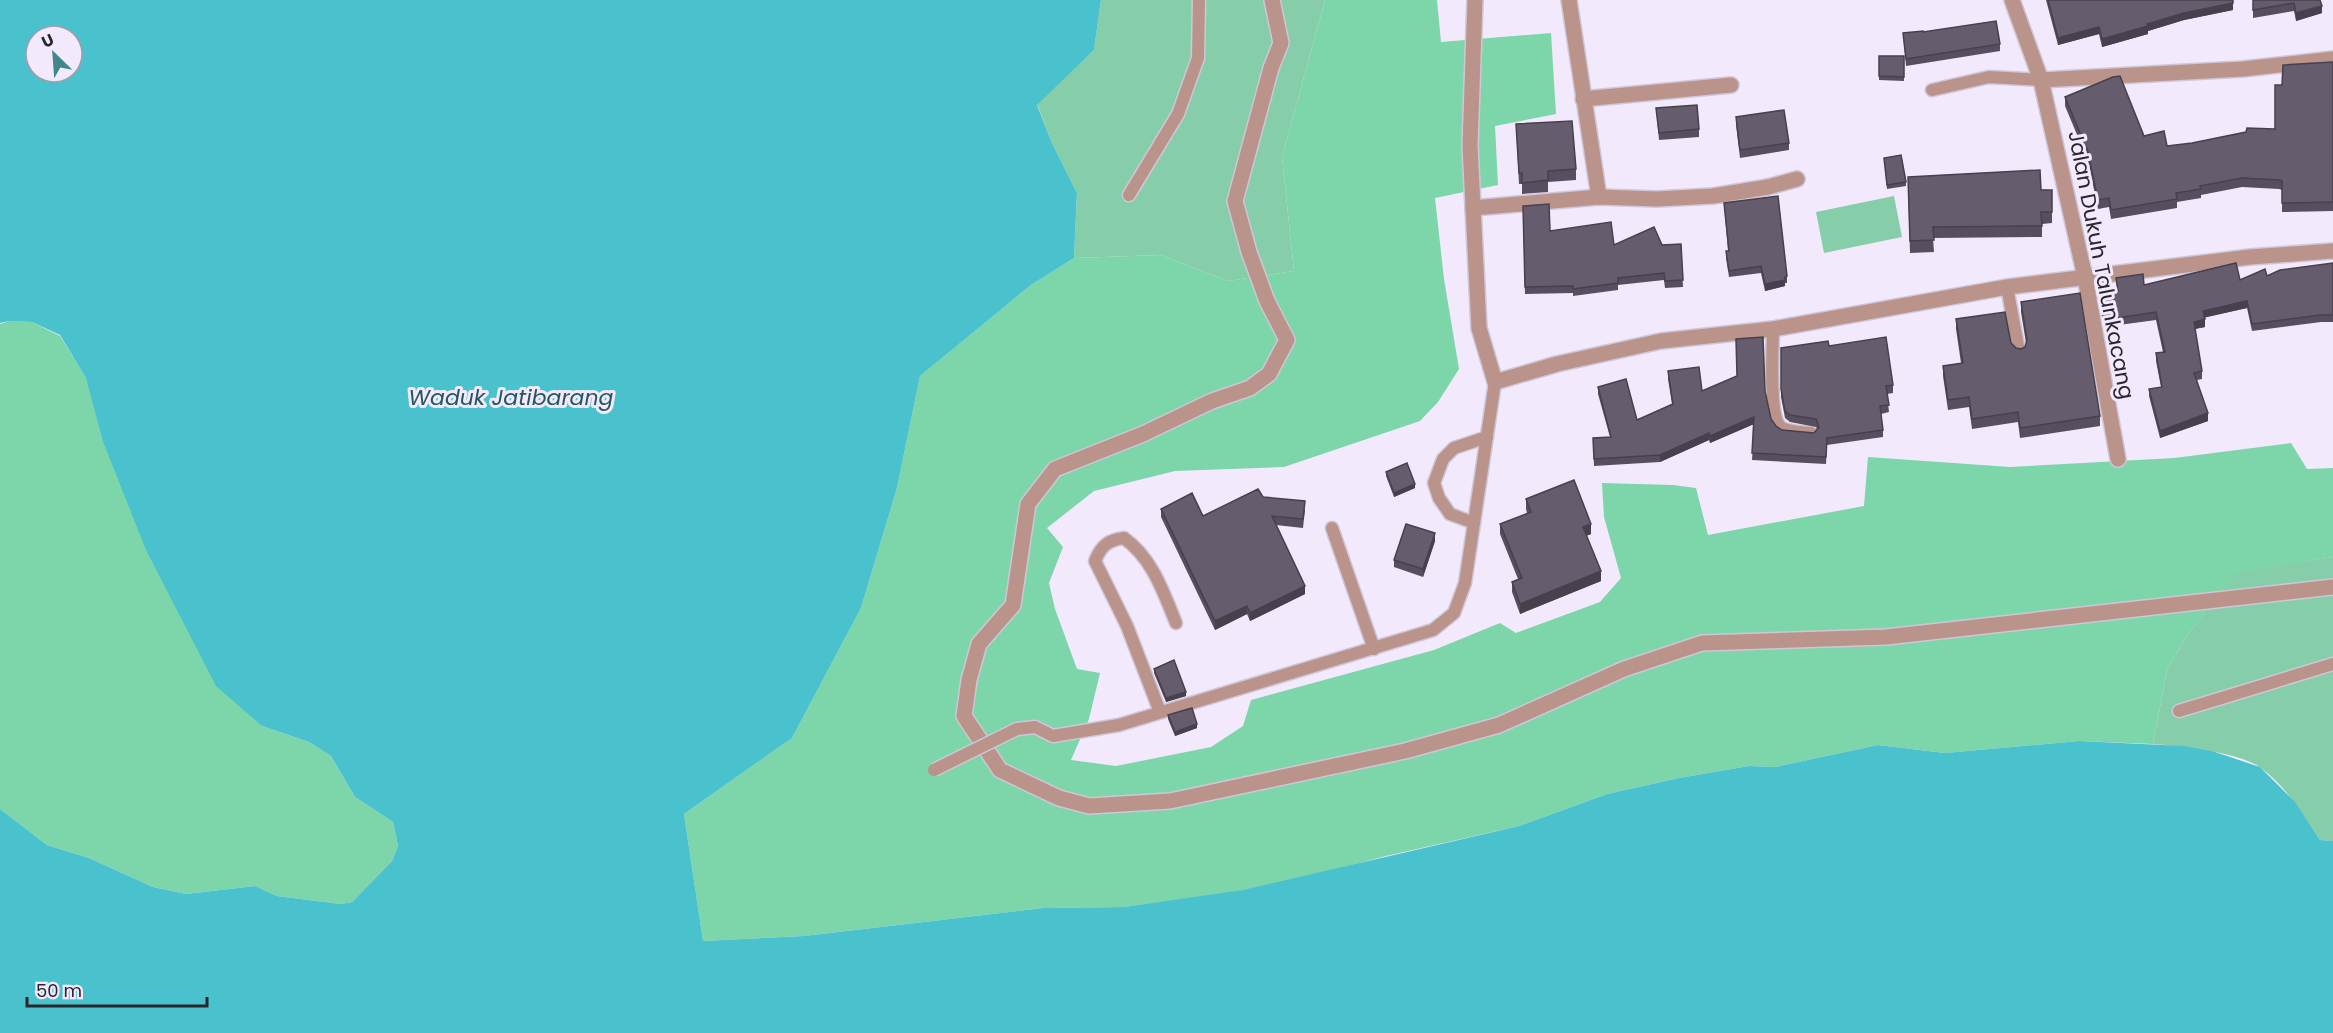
<svg xmlns="http://www.w3.org/2000/svg" width="2333" height="1033" viewBox="0 0 2333 1033" font-family="Poppins,sans-serif">
<rect width="100%" height="100%" fill="#f3e9fd"/>
<g fill="#85cea9">
<path d="M1101 0H1325L1282 157 1294 271 1228 281 1161 255 1074 258 1077 193 1052 143 1037 104 1094 50Z"/>
<path d="M1894 196 1902 237 1824 253 1816 212Z"/>
<path d="M2333 557V841L2320 840C2303 815 2286 786 2261 768 2240 752 2180 746 2153 744L2167 670 2187 636 2236 572Z"/>
</g>
<g fill="#7dd5aa">
<path d="M1325 0H1437L1441 42 1551 33 1556 114 1495 126 1498 185 1435 198 1444 279 1459 369 1438 402 1420 421 1284 467 1175 471 1094 491 1047 528 1063 547 1049 583 1055 609 1077 669 1100 673 1089 719 1071 760 1116 766 1211 747 1243 726 1251 700 1434 650 1500 623 1516 633 1600 602 1621 578 1604 517 1602 483 1673 485 1696 488 1708 535 1864 506 1868 457 2010 467 2174 458 2291 443 2307 469 2333 468V557L2236 573 2187 636 2167 670 2153 744 2079 741 1945 753 1878 745 1775 767 1749 766 1679 778 1607 794 1519 826 1386 856 1292 881 1221 894 1124 907 1043 908 804 936 703 941 684 814 792 738 861 608 897 488 920 376 1031 285 1074 258 1161 255 1228 281 1294 271 1282 157Z"/>
<path d="M9 321 32 322 60 336 87 379 102 439 262 726 309 742 331 756 355 797 393 822 398 846 392 861 352 902 341 904 277 896 255 886 186 894 153 887 89 858 47 845 0 809V324Z"/>
</g>
<path fill="#4ac2cd" fill-rule="evenodd" d="M0 0H1101L1094 50 1037 105 1052 143 1077 193 1074 258 1031 285 920 376 897 488 861 608 792 738 684 814 703 941 804 936 1043 908 1124 907 1243 890 1519 826 1607 794 1679 778 1749 766 1775 767 1878 745 1945 753 2079 741 2184 746 2212 751 2260 767 2295 802 2320 840 2333 841V1033H0V809L47 845 89 858 153 887 186 894 255 886 277 896 341 904 352 902 392 861 398 846 393 822 355 797 331 756 309 742 262 726 216 686 146 550 102 439 86 378 60 335 32 322 9 321 0 323ZM36 36H72V72H36Z"/>
<g fill="none" stroke-linecap="round" stroke-linejoin="round">
<defs>
<g id="lane">
<path d="M1932 90 1989 77 2041 80"/>
<path d="M1129 195 1178 114 1198 58 1199 0"/>
<path d="M2007 287 2019 351"/>
<path d="M1773 329C1773 346 1768 419 1782 428 1789 432 1803 432 1811 433"/>
<path d="M1474 523 1450 514 1439 498 1434 483 1443 459 1454 448 1487 437"/>
<path d="M1332 528 1374 649"/>
<path d="M2179 711 2333 664"/>
<path d="M1160 712 1127 626 1095 561C1101 546 1108 540 1124 538 1152 558 1163 591 1176 623"/>
<path d="M1017 729 1035 727 1053 736 1119 725 1433 630 1454 613 1465 583 1495 382"/>
</g>
<g id="street">
<path d="M1272 0 1281 43 1271 68 1235 201 1249 252 1267 301 1287 340 1269 374 1250 388 1212 401 1143 434 1055 469 1028 504 1013 605 979 644 969 680 964 716 1000 770 1059 798 1089 806 1170 801 1405 751 1499 725 1624 669 1702 643 1886 637 2333 587"/>
<path d="M1475 0 1470 146 1479 328 1495 382 1557 364 1661 341 1773 329 2007 287 2250 257 2333 251"/>
<path d="M1569 0 1599 197"/>
<path d="M2012 0 2041 80 2085 277 2118 459"/>
<path d="M2041 80 2243 69 2333 59"/>
<path d="M1583 99 1731 85"/>
<path d="M1473 208 1599 197 1657 199 1713 196 1768 187 1797 179"/>
</g>
</defs>
<use href="#lane" stroke="#cfc6d8" stroke-width="15"/>
<use href="#street" stroke="#cfc6d8" stroke-width="18"/>
<use href="#lane" stroke="#ba948a" stroke-width="12"/>
<use href="#street" stroke="#ba948a" stroke-width="15"/>
<defs>
<path id="lane-bridge" d="M934 770 1017 729"/>
</defs>
<use href="#lane-bridge" stroke="#cfc6d8" stroke-width="15" stroke-linecap="butt"/>
<use href="#lane-bridge" stroke="#ba948a" stroke-width="12"/>
</g>
<g fill="#574f5f">
<path d="M2046 0H2233V10L2184 20 2148 31V34L2102 47 2099 34 2058 45Z"/>
<path d="M2253 0H2320L2322 13 2296 21 2294 11 2253 18Z"/>
<path d="M1923 32 2000 44V51L1906 66 1903 33Z"/>
<path d="M1879 56H1904V81L1879 80Z"/>
<path d="M2333 62V211L2282 212V190L2279 189 2242 187 2201 195V198L2177 202V208L2111 219 2109 207 2098 209 2088 161 2065 106V97L2167 146 2192 143 2275 129 2282 85Z"/>
<path d="M1656 108 1699 129V137L1659 140Z"/>
<path d="M1736 117 1789 143V150L1740 158 1736 125Z"/>
<path d="M1516 124 1576 169V180L1548 182V192L1522 194V184H1519Z"/>
<path d="M1884 158 1906 182V186L1887 189Z"/>
<path d="M1908 188 2052 190V223L2042 224V237L1933 238 1934 252 1910 253Z"/>
<path d="M1724 203 1787 276V283H1785V286L1765 291 1761 273 1729 277 1726 258V251H1728Z"/>
<path d="M1523 206 1550 231 1614 245 1681 244 1683 287 1665 288 1664 280 1618 285V290L1573 296V293L1525 294Z"/>
<path d="M2333 263V322H2321L2252 331 2247 308 2205 317V327L2195 329 2202 371V379L2197 380 2208 421 2160 438 2149 396V389L2161 387 2156 361V353L2163 352 2156 320 2104 327 2099 301V293L2117 291 2116 278 2144 285 2240 280 2267 276Z"/>
<path d="M2021 302 2100 416V426L2020 438 2018 422 1972 429 1969 407 1948 410 1943 376V366L1961 363 1956 329V319L2011 343 2016 348 2021 349 2025 347 2026 343 2021 312Z"/>
<path d="M1829 346 1893 385V393L1887 394 1889 412 1881 414 1883 430V437L1827 445 1826 464 1752 460 1754 424 1710 443 1709 440 1660 462 1594 466 1593 438 1610 437 1598 394V387L1637 420 1672 404 1668 379V371L1702 391H1765L1771 419 1776 426 1782 430 1814 433 1817 429 1816 427 1790 422 1785 418 1781 397V348Z"/>
<path d="M1386 472 1415 488 1394 497 1386 476Z"/>
<path d="M1263 497 1305 510 1303 528 1276 525 1305 594 1250 621 1247 614 1215 630 1161 517V509L1203 516Z"/>
<path d="M1526 499 1591 534 1586 536 1601 581 1520 614 1512 592V582L1518 579 1500 534V524L1527 513 1526 509Z"/>
<path d="M1435 541 1423 577 1394 567V560Z"/>
<path d="M1154 669 1186 696 1166 702 1154 673Z"/>
<path d="M1168 715 1197 728 1175 736 1168 719Z"/>
</g>
<g fill="#47404d">
<path d="M2233 3V10L2184 20 2148 31V34L2102 47V39L2147 24 2184 13Z"/>
<path d="M2322 6V13L2296 21V13Z"/>
<path d="M2099 27V34L2058 45V38Z"/>
<path d="M1785 280V286L1765 291V284Z"/>
<path d="M2247 301V308L2203 318V311Z"/>
<path d="M2205 319V327L2194 329V322Z"/>
<path d="M2208 413V421L2160 438V431Z"/>
<path d="M1754 417V424L1710 443V436Z"/>
<path d="M1709 433V440L1660 462V455Z"/>
<path d="M1415 484V488L1394 497V493Z"/>
<path d="M1591 524V534L1583 537V527Z"/>
<path d="M1435 533V541L1423 577V569Z"/>
<path d="M1601 571V581L1520 614V604Z"/>
<path d="M1305 586V594L1250 621V613Z"/>
<path d="M1247 606V614L1215 630V621Z"/>
<path d="M1186 692V696L1166 702V698Z"/>
<path d="M1197 724V728L1175 736V732Z"/>
</g>
<g fill="#655c6e" stroke="#47404d" stroke-width="1.5">
<path d="M2048 0H2233V3L2184 13 2147 24 2148 26 2102 39 2099 27 2058 38Z"/>
<path d="M2253 0H2320L2322 6 2296 13 2294 3 2253 10Z"/>
<path d="M1996 21 2000 44 1906 59 1903 33 1923 31V32Z"/>
<path d="M1879 56H1904V77L1879 76Z"/>
<path d="M2333 62V202L2282 203V181L2279 180 2242 178 2200 186 2201 189 2176 193 2177 199 2111 210 2109 198 2098 200 2088 152 2065 97 2113 77 2120 76 2144 136 2164 131 2167 146 2192 143 2246 132 2247 128 2275 129V85H2282L2283 65Z"/>
<path d="M1697 105 1699 129 1659 133 1656 108Z"/>
<path d="M1784 110 1789 143 1740 150 1736 117Z"/>
<path d="M1572 121 1576 169 1548 171V180L1522 183V173H1519L1516 124Z"/>
<path d="M1901 155 1906 182 1887 185 1884 158Z"/>
<path d="M2040 170 2041 190H2052V212H2041L2042 226 1933 227 1934 240 1910 241 1908 177Z"/>
<path d="M1778 196 1787 276 1785 277V280L1765 284 1761 266 1729 271 1726 251H1729L1724 203Z"/>
<path d="M1549 204 1550 231 1611 222 1614 245 1654 227 1662 245 1681 244 1683 280 1665 281 1664 273 1618 278V283L1573 289V286L1525 287 1523 206Z"/>
<path d="M2236 263 2240 280 2265 269 2267 276 2280 270 2333 263V315H2321L2252 324 2247 301 2203 311 2205 319 2194 322 2202 371 2194 373 2208 413 2160 431 2149 389 2162 387 2156 353 2165 352 2156 312 2104 320 2099 293 2118 291 2116 278 2143 274 2144 285Z"/>
<path d="M2080 293 2100 416 2020 428 2018 412 1972 419 1969 397 1948 400 1943 366 1963 363 1956 319 2005 312 2011 343 2016 348 2021 349 2025 347 2027 340 2021 302Z"/>
<path d="M1763 337 1765 391 1771 419 1776 426 1782 430 1814 433 1819 427 1816 419 1790 415 1785 411 1781 389V348L1828 341 1829 346 1886 337 1893 385 1886 386 1889 405 1880 406 1883 430 1827 438 1826 457 1752 453 1754 417 1710 436 1709 433 1660 455 1594 459 1593 438 1611 437 1598 387 1626 379 1637 420 1673 404 1668 371 1699 367 1702 391 1737 376 1736 339Z"/>
<path d="M1407 463 1415 484 1394 493 1386 472Z"/>
<path d="M1574 480 1591 524 1583 527 1601 571 1520 604 1512 582 1522 578 1500 524 1531 512 1526 499Z"/>
<path d="M1258 489 1263 497 1305 501 1303 519 1272 516 1305 586 1250 613 1247 606 1215 621 1161 509 1192 493 1203 516Z"/>
<path d="M1406 524 1435 533 1423 569 1394 560Z"/>
<path d="M1174 660 1186 692 1166 698 1154 669Z"/>
<path d="M1192 708 1197 724 1175 732 1168 715Z"/>
</g>
<g text-anchor="middle" stroke-width="6" stroke-linejoin="round" paint-order="stroke">
<g font-size="21" fill="#29262d" stroke="#f3e9fd">
<text transform="translate(2101 265) rotate(79)" y="7">Jalan Dukuh Talunkacang</text>
</g>
<g font-size="22" font-style="italic" fill="#25585d" stroke="#f3e9fd">
<text x="511" y="405">Waduk Jatibarang</text>
</g>
</g>
<g transform="translate(54 54) rotate(335)"><circle r="28" fill="#f3e9fd" stroke="#a29baa" stroke-width="1.5"/>
<path d="M0-4.5L10 22L0 15L-10 22Z" fill="#40888a"/>
<text y="-9" font-size="16" font-weight="bold" text-anchor="middle" fill="#29262d">U</text>
</g>
<path d="M27 997v9h180v-9" fill="none" stroke="#29262d" stroke-width="3"/>
<text x="36" y="997" font-size="18" fill="#29262d" stroke="#f3e9fd" stroke-width="4.5" paint-order="stroke">50 m</text>
</svg>
